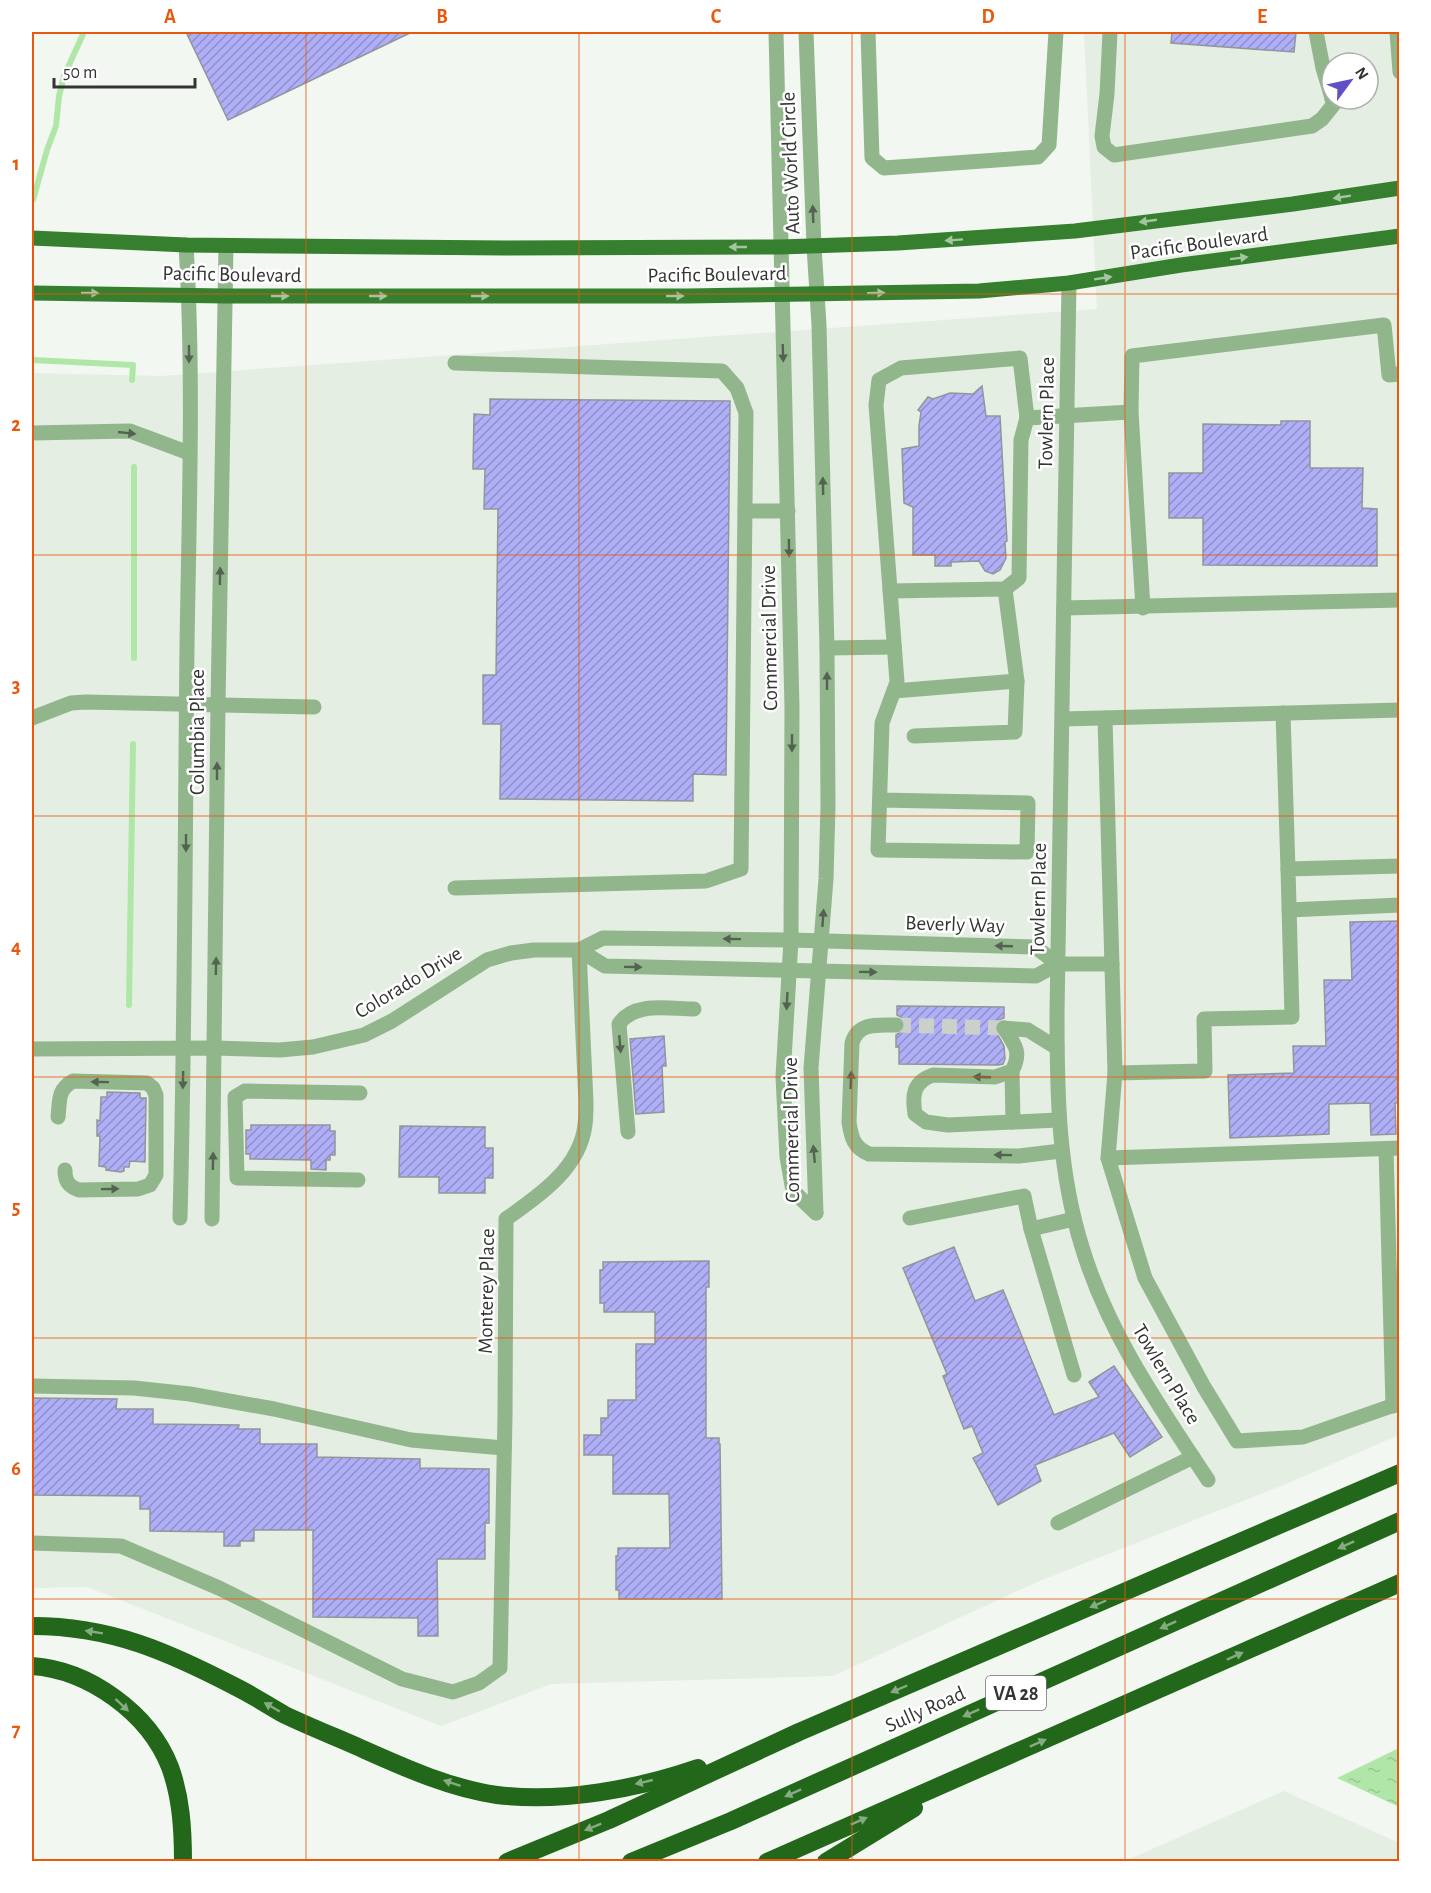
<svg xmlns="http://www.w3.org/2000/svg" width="1431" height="1893" viewBox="0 0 1431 1893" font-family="'Alegreya Sans',sans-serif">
<defs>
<pattern id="water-ripples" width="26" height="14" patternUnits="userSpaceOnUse" patternTransform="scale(1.5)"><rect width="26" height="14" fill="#b0e7a9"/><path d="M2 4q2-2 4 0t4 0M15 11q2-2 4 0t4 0" fill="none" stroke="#98c792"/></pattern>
<pattern id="building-hatch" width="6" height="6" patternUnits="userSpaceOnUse" patternTransform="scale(1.5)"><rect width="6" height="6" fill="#afaff7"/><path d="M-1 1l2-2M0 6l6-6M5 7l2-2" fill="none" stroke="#8f8fc9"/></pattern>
</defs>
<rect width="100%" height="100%" fill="#f2f7f1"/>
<g fill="#e4eee2" fill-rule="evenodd">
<path d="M1084 32H1399V1435L1286 1484 1037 1582 833 1676 551 1684 441 1726 87 1587 32 1588V373L161 376 1097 309ZM1332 63H1368V99H1332Z"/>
<path d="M1284 1791 1399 1843V1861H1125Z"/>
</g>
<path fill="url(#water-ripples)" d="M1399 1748V1807L1337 1778Z"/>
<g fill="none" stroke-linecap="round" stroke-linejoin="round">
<g stroke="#b0e7a9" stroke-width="6">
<path d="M33 200 47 150 56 126 59 96 64 76 84 32"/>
<path d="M32 360 133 365 132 380"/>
<path d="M134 467V658"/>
<path d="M129 1005 133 744"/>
</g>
</g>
<g fill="url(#building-hatch)" stroke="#94949b" stroke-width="1.5">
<path d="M186 32H412L228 120Z"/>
<path d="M1172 32H1296L1294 52 1171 43Z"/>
<path d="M982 386 986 416H1000L1007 541 1005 542 1006 558 1000 570 993 574 985 571 979 561 951 562V566H935V555H913V507L904 503 902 449 919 446V426L921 412 918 410 928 397 933 399 950 393 973 394Z"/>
<path d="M490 399 730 401 726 775 693 774V801L500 799 501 724H483V675H496L498 509H484L485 469H473L474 414 490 415Z"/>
<path d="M1281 421H1310V468H1363L1362 508 1377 509V566L1203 565V518H1169V473H1203V424L1281 425Z"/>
<path d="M1400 921V1103H1395L1396 1134 1371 1135 1370 1103 1329 1104V1134L1230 1138 1228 1075 1294 1073 1293 1046H1326L1324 980H1352L1350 922Z"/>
<path d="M897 1006 1004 1007V1018L998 1020 994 1028 1004 1046 1005 1059 1003 1064 998 1065 899 1064V1047H896V1035L904 1030 906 1025 901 1017 897 1015Z"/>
<path d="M664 1036 666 1066H662L664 1112 636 1114 630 1039Z"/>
<path d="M107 1092 140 1093V1098H146L145 1162 130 1161 129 1167H124V1171L121 1172 106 1170V1167L99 1166 100 1136H97V1120L100 1121 101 1097H107Z"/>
<path d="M251 1125H330V1131H335V1155H330V1160H326V1170L311 1169V1160L250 1159V1154H246V1130H251Z"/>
<path d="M400 1126 485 1127V1148H493V1178H485V1193H439V1177H399Z"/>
<path d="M954 1247 975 1301 1003 1290 1054 1415 1099 1397 1089 1382 1114 1366 1162 1437 1130 1457 1114 1433 1035 1465 1041 1481 998 1505 973 1458 983 1453 972 1426 964 1429 943 1376 947 1374 903 1268Z"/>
<path d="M709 1261V1287H706V1438H719V1444H720L722 1599H619V1590H616V1556H618V1548H670L669 1494H613V1455H584V1435H601V1418H608V1400H636V1344H655V1312H604V1303H600V1270H603V1262Z"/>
<path d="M32 1398 117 1399 116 1409H153V1424L239 1425 238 1429H260V1444H317V1457L420 1459V1468L489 1469V1523H485V1559H437L438 1636H418V1618L313 1617V1530H254V1541H240V1546H224V1532L150 1531V1509H140V1496L32 1495Z"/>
</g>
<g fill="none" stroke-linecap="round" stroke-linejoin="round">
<path stroke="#ccd0cb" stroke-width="15" stroke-dasharray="15 8" stroke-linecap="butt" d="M896 1025 1004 1028"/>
<g stroke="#91b68b" stroke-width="15">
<path d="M776 32 792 708 791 940 783 1077 787 1157 793 1191 816 1213"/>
<path d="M806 32 814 246 819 325 827 648 828 806 826 879 811 1068 816 1213"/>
<path d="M868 32 872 158 884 168 1038 157 1049 145 1056 32"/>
<path d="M1110 32 1107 94 1102 136 1104 147 1114 155 1312 126 1322 119 1334 104 1332 99"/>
<path d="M1316 32 1323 68 1332 98"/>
<path d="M1397 32 1400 72"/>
<path d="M1069 283C1066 465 1064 647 1060 828 1059 890 1058 952 1057 1014 1057 1094 1058 1170 1082 1247 1108 1333 1159 1406 1208 1480"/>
<path d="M455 363 722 371 737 388 746 413 741 869 706 881 455 888"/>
<path d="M32 433 130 431 189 453"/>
<path d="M745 511H788"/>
<path d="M890 591 1005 589"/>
<path d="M1064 608 1400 600"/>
<path d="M1143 608 1131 412 1132 356 1384 325 1389 375 1400 374"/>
<path d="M827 648 894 647"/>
<path d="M894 691 1017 681 1005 589 1019 578 1021 440 1027 418"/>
<path d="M1283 713 1288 869"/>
<path d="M32 718 71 703 86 702 314 707"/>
<path d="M1105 718 1115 1073 1205 1071 1204 1019 1292 1017 1288 869 1400 866"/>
<path d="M1063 719 1400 710"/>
<path d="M914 736 1015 732 1017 681"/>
<path d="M880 800 1028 803 1027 852 878 850 882 723 897 682 876 405 879 380 901 368 1020 358 1027 418 1131 412"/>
<path d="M1289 910 1400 905"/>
<path d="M579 950 605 966 1036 976 1058 964H1112"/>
<path d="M896 1025C878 1025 858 1022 852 1043L849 1122C851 1137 854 1148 869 1154L1019 1156 1061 1151"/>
<path d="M1004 1028C1015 1045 1022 1052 1012 1071L995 1077 933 1075C913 1082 912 1095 915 1114L926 1122 948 1125 1058 1120"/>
<path d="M1004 1028 1028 1030 1057 1048"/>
<path d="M32 1049 215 1048 280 1050 313 1047 364 1035 392 1021 487 960 511 953 534 950H579L603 938 791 940 1035 947 1058 964"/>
<path d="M1012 1071 1013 1122"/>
<path d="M1115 1073 1108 1158 1145 1278 1204 1387 1237 1441 1303 1437 1400 1403"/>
<path d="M58 1117C60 1101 57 1090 73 1081L147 1083 153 1088 156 1095V1175L150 1185 138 1189 79 1190C68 1186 65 1181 65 1170"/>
<path d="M628 1132 619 1024C634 1001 671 1009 694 1009"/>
<path d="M1386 1149 1393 1406"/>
<path d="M1108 1158 1400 1148"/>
<path d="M358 1180 237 1178 235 1097 245 1091 360 1093"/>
<path d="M180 1218C185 1028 185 837 187 646 189 513 194 378 186 245"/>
<path d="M910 1218 1024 1196 1031 1229 1074 1219"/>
<path d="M212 1219 218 704 226 246"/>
<path d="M1031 1229 1074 1375"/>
<path d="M32 1386 134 1388 190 1394 274 1409 411 1440 504 1448"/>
<path d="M1058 1523 1193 1457"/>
<path d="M32 1543 121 1546 219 1588 402 1679 453 1692 479 1683 500 1668 505 1416 506 1219C539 1196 580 1168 585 1125 586 1118 586 1110 586 1102L579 950"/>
</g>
<g stroke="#367f2e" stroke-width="15">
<path d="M32 238 186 245 504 248 780 247 898 243 1075 231 1293 204 1400 188"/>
<path d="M32 293 225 296H688L979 291 1069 283 1181 265 1400 236"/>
</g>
<g stroke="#22671a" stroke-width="18">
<path d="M32 1626C111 1626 169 1652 238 1688 254 1696 269 1706 285 1715 308 1726 333 1736 356 1746 401 1766 448 1788 497 1795 562 1803 637 1789 698 1768"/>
<path d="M32 1666C89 1670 149 1713 170 1767 181 1797 183 1829 183 1862"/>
<path d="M507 1862 609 1820 799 1732 1400 1473"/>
<path d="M631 1862 731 1821 1400 1521"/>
<path d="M767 1862 1400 1583"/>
<path d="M826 1862 914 1808"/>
</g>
</g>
<defs><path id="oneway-solid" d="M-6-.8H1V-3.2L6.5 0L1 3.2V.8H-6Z" transform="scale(1.5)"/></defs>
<g fill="#a5c5a1">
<use href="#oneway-solid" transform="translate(1342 197) rotate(171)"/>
<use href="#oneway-solid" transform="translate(1148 221) rotate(172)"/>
<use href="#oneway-solid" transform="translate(954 240) rotate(176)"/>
<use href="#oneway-solid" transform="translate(738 247) rotate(180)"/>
<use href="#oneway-solid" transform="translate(1239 258) rotate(-7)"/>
<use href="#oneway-solid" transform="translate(1103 278) rotate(-9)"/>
<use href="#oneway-solid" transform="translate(90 293) rotate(1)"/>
<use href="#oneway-solid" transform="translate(876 293) rotate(-1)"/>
<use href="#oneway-solid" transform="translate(280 296)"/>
<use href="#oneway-solid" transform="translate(378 296)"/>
<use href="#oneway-solid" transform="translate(480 296)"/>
<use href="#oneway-solid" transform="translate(675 296)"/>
</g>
<g fill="#546252">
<use href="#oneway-solid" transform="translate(813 214) rotate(-92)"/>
<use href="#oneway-solid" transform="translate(783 353) rotate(88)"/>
<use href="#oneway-solid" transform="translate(189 354) rotate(90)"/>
<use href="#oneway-solid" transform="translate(127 433) rotate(6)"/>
<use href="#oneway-solid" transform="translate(823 486) rotate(-91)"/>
<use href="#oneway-solid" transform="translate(789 548) rotate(89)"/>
<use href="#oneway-solid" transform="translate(220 576) rotate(-89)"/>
<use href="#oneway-solid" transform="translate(827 681) rotate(-90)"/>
<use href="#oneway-solid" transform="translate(792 743) rotate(90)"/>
<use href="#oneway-solid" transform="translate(217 771) rotate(-90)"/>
<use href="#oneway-solid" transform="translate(186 843) rotate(90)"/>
<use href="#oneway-solid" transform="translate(823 918) rotate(-86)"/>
<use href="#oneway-solid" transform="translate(732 939) rotate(-179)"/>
<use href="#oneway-solid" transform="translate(1004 946) rotate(-178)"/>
<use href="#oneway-solid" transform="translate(216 966) rotate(-89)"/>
<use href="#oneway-solid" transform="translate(633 967) rotate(1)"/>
<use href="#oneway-solid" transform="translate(868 972) rotate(1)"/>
<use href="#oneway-solid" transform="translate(787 1001) rotate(93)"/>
<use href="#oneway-solid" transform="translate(620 1044) rotate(85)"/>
<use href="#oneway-solid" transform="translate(982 1077) rotate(-178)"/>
<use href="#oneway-solid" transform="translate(183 1080) rotate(91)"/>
<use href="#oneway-solid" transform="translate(851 1080) rotate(-88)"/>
<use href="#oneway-solid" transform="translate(100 1082) rotate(-179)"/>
<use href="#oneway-solid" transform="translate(814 1154) rotate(-95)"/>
<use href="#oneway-solid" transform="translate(1003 1155) rotate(-179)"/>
<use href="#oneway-solid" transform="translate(213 1161) rotate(-89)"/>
<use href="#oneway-solid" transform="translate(110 1189) rotate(-1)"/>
</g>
<g fill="#85ab81">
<use href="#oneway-solid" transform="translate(1346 1545) rotate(156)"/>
<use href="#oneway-solid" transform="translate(1098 1604) rotate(157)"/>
<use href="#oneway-solid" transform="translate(1168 1625) rotate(156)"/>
<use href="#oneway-solid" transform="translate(94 1632) rotate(-171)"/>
<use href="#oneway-solid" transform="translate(1235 1656) rotate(-24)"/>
<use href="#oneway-solid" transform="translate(899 1689) rotate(157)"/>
<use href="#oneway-solid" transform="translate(122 1705) rotate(43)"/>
<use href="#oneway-solid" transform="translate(272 1707) rotate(-150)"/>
<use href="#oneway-solid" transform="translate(971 1713) rotate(156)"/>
<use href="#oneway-solid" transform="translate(1038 1743) rotate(-24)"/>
<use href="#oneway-solid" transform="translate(644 1782) rotate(167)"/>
<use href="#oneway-solid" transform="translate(452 1783) rotate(-162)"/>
<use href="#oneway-solid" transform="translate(793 1793) rotate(156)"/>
<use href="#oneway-solid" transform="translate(859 1821) rotate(-24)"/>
<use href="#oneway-solid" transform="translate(593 1827) rotate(158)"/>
</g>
<path fill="none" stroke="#e8590c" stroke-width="1.5" stroke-opacity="0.55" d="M306 32V1862M579 32V1862M852 32V1862M1125 32V1862M32 294H1400M32 555H1400M32 816H1400M32 1077H1400M32 1338H1400M32 1599H1400"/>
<g text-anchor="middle" stroke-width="5" stroke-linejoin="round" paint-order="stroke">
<rect fill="#fff" stroke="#707270" stroke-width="1.5" x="986" y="1676" width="60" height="34" rx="4.5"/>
<g font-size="20" font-weight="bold" fill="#333533">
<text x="1016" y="1700">VA 28</text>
</g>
<g font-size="21" fill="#333533" stroke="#fff">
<text transform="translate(790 163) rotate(-92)" y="7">Auto World Circle</text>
<text transform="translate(1199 243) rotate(-8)" y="7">Pacific Boulevard</text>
<text transform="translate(232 274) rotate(1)" y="7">Pacific Boulevard</text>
<text transform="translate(717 274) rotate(-1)" y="7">Pacific Boulevard</text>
<text transform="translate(1046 413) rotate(-89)" y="7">Towlern Place</text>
<text transform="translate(769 638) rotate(-91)" y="7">Commercial Drive</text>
<text transform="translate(197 732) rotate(-90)" y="7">Columbia Place</text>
<text transform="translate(1038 899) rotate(-89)" y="7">Towlern Place</text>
<text transform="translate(955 924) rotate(2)" y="7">Beverly Way</text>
<text transform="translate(408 982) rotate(-31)" y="7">Colorado Drive</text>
<text transform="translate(791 1130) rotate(-91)" y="7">Commercial Drive</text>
<text transform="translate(486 1291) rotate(-89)" y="7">Monterey Place</text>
<text transform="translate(1167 1374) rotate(59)" y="7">Towlern Place</text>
<text transform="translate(925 1709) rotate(-24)" y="7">Sully Road</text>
</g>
</g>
<rect width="1431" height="1893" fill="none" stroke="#ffffff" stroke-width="66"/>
<g transform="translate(1350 81) rotate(57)"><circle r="28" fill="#ffffff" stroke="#adaead" stroke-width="1.5"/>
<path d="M0-4.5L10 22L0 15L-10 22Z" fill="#5f50c8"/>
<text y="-9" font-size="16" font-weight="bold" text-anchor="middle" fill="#333533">N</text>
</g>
<path d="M54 78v9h141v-9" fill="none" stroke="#333533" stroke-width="3"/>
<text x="63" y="78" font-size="18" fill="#333533" stroke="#ffffff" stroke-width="4.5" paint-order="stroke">50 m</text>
<rect x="33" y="33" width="1365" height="1827" fill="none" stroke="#e8590c" stroke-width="2"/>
<g font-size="20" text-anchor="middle" font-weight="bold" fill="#e8590c">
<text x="170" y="23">A</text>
<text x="442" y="23">B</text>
<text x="716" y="23">C</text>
<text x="988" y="23">D</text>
<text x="1262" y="23">E</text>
<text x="16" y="170">1</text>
<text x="16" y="431">2</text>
<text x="16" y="692">3</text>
<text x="16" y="953">4</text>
<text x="16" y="1214">5</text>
<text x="16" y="1475">6</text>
<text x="16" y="1736">7</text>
</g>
</svg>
